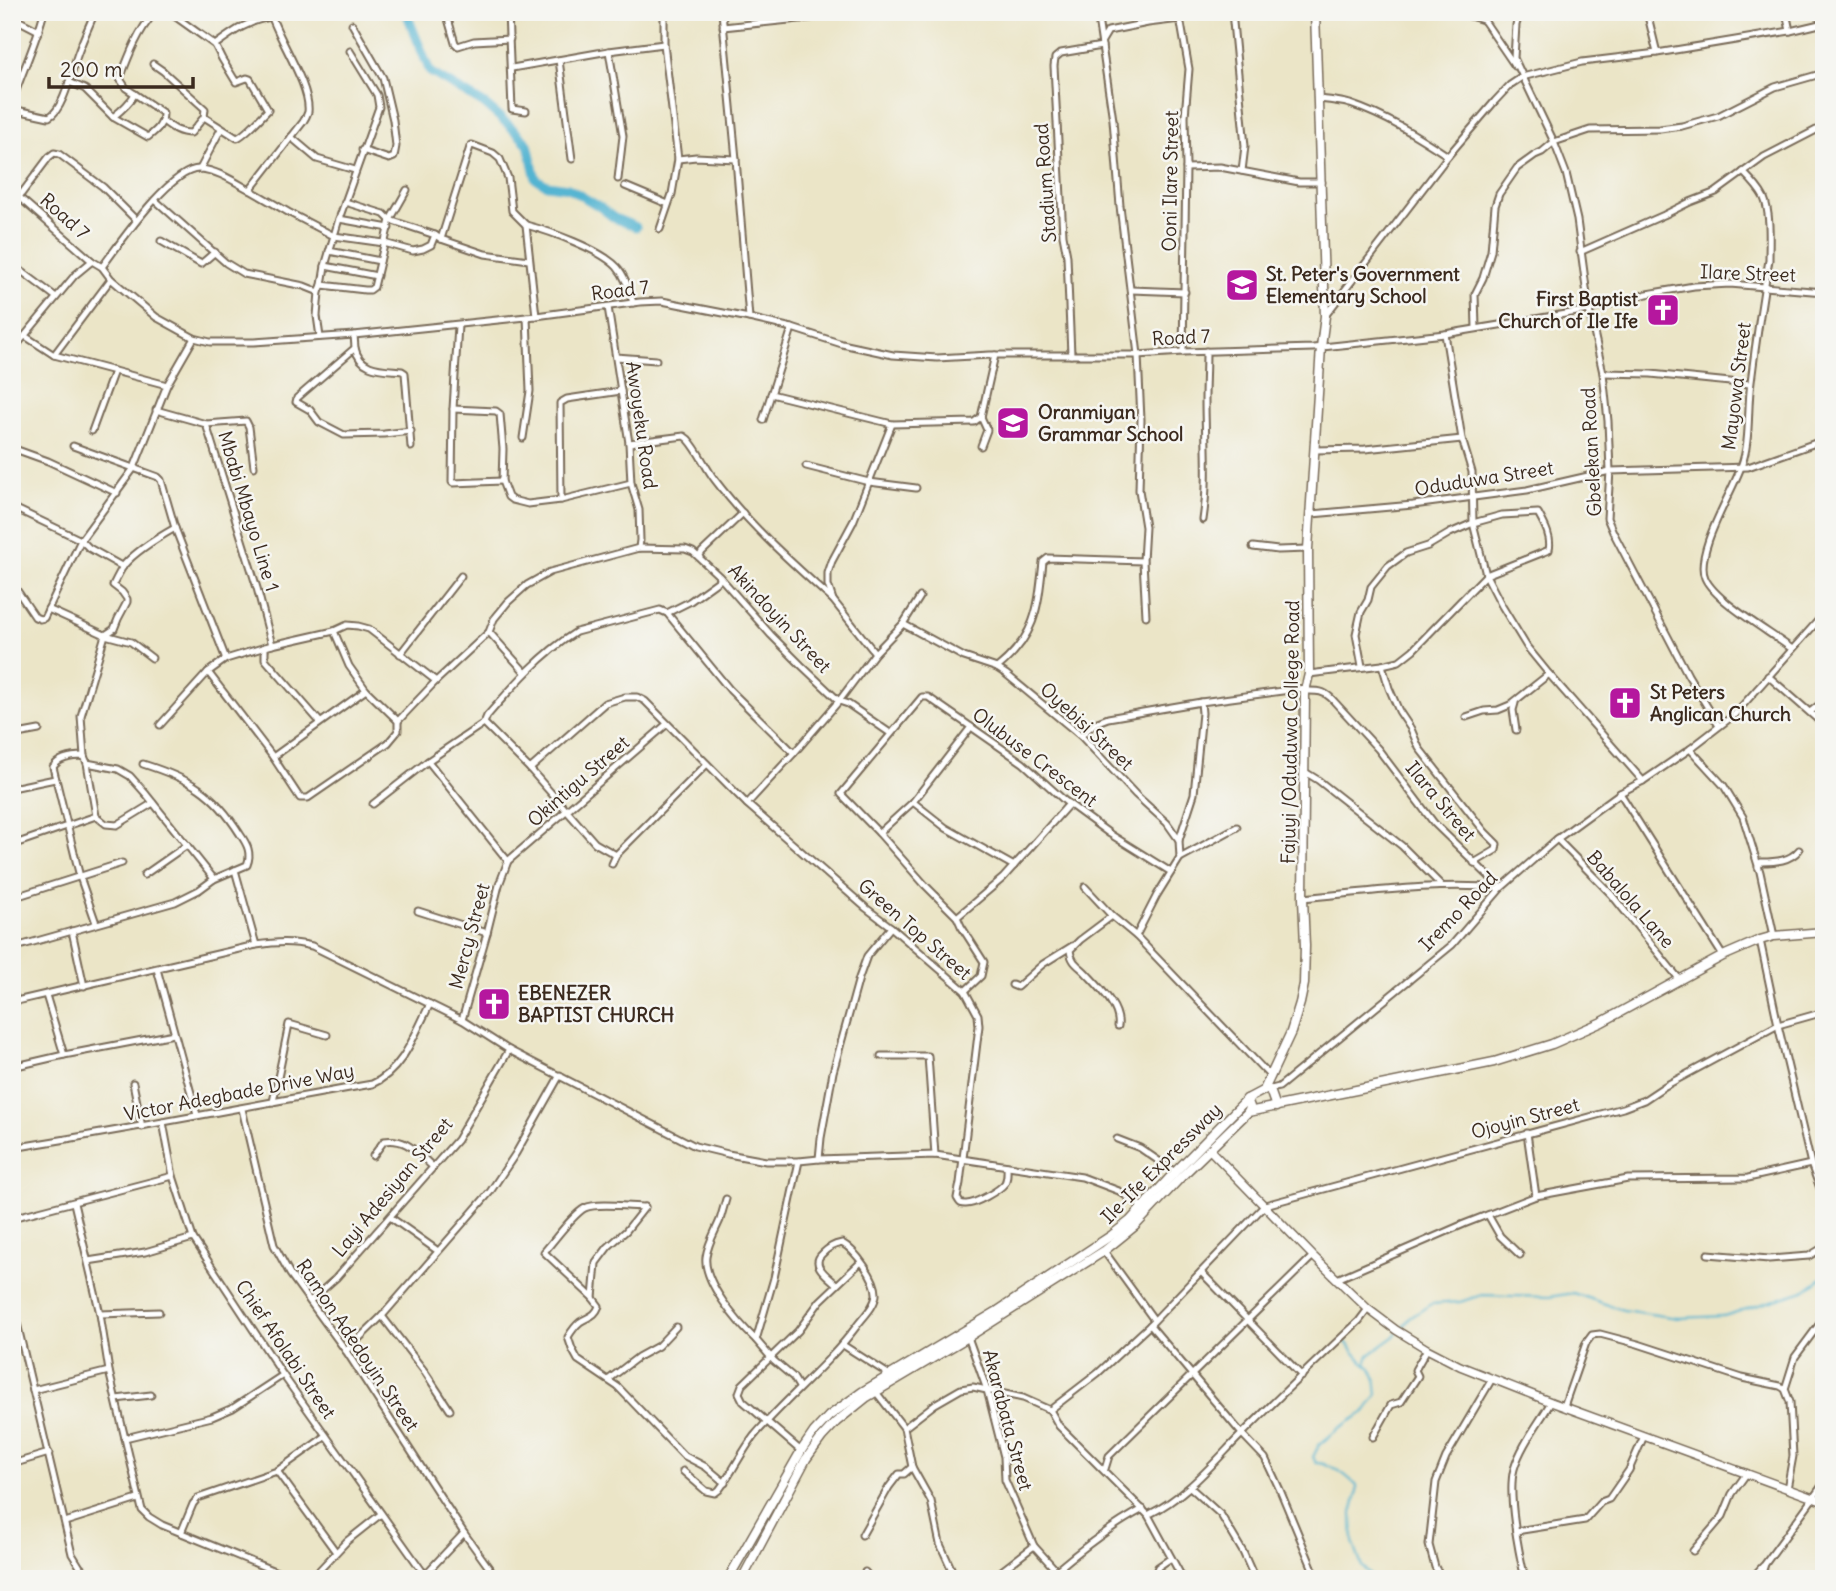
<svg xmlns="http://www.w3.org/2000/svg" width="1836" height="1591" viewBox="0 0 1836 1591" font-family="Delius,sans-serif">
<rect width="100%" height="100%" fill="#f6f6f2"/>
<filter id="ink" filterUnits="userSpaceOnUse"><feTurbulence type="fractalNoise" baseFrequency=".0143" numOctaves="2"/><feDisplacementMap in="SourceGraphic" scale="14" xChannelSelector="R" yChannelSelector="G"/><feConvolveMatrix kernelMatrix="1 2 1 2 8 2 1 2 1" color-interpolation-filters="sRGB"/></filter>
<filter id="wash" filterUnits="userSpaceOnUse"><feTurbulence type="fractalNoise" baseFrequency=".00686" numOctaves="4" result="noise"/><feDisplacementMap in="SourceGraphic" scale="28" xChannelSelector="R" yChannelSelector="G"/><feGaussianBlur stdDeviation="1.57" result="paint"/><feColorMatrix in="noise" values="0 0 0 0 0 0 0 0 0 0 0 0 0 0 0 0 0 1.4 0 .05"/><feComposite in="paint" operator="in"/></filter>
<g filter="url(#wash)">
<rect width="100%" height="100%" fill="#ebe5c7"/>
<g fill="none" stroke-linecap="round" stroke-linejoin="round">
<g stroke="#52b4d1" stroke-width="2">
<path d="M1401 1329 1410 1318 1431 1304 1460 1302 1482 1295 1549 1297 1573 1293 1623 1310 1678 1318 1724 1316 1804 1291 1824 1276"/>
<path d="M1345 1341 1362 1361 1371 1368 1375 1377 1377 1395 1365 1412 1338 1429 1319 1445 1313 1457 1316 1463C1332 1463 1346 1475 1357 1486V1494L1352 1513 1353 1542 1362 1567 1375 1579"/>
<path d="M1366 1364 1369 1355 1394 1337 1397 1333"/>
</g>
<path stroke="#52b4d1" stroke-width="9" d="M406 12 430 72 484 104 510 126 528 144 536 179 547 185 568 188 600 207 614 218 636 227"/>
</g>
</g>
<g filter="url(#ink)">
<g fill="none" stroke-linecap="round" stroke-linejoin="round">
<defs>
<g id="street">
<path d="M446 12 455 43 458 46 474 41 510 39"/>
<path d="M508 12 512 109 526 111"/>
<path d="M722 12 736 159 749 318"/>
<path d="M1097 12 1113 120 1120 206 1138 355 1141 420 1139 490 1145 527 1143 561 1146 616"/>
<path d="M1179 12 1189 69 1185 116 1186 168 1183 352"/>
<path d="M1232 12 1245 146 1242 171"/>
<path d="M1520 12 1516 25 1514 58 1554 142 1566 173 1577 220 1589 310 1603 373 1608 421 1610 471 1607 518 1613 532 1688 675 1719 726"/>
<path d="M1647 12 1657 53"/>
<path d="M1786 12 1790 31"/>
<path d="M1470 16 1483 20 1485 22 1515 66"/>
<path d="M12 17 39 31"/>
<path d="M352 24 383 78 393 120 396 146 394 157 389 159 362 150"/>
<path d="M723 27 866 12"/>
<path d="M1102 41 1108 31 1148 23 1180 19"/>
<path d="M215 45C233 32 249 20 271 17"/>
<path d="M609 51 623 136 618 179"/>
<path d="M559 60 572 159"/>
<path d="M153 64 163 71 205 109 204 117 237 138C245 135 260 118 268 110L250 79 247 78 236 82 222 59 215 45 169 12"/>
<path d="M512 68 609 51 664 44"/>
<path d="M69 82 85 89 113 117C122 110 129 104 135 94L126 88 120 79C129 55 138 31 155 12"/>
<path d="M1318 99C1328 100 1340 101 1350 104 1386 116 1418 136 1448 156"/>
<path d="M12 102C22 72 36 43 44 12"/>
<path d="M12 109 49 117C64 110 72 69 78 53 83 39 89 26 95 12"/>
<path d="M113 117 148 137C157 130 163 125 163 113L135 94"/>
<path d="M163 121C172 128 179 133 191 133L204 117"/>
<path d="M291 137 317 159 355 170"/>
<path d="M678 159 696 157 736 159"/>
<path d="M1186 168 1220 167 1299 182H1322"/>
<path d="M200 169 221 129"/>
<path d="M1743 172C1751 180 1759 188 1764 198 1771 214 1769 243 1769 260 1762 300 1756 341 1751 382 1747 409 1751 441 1741 467 1732 493 1694 553 1705 578 1715 601 1770 632 1792 649"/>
<path d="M625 186 668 204"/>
<path d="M250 190 288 212 334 236 384 243 413 251 423 249 431 245 435 235 441 239 485 254 529 260"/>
<path d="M12 191 92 261 102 267 111 279 156 317 194 338 210 342H254L354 335 536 316 640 302 662 301 749 318 792 328 842 344 893 355 937 358 990 355H1138L1183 352 1313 348 1445 334 1589 310 1647 294 1694 286 1730 284 1824 292"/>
<path d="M19 197 49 157 54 153 59 154 103 187 136 220"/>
<path d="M155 200 226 263 244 274 304 286 319 292"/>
<path d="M345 202 384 214 390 220 435 235"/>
<path d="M339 219 389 228"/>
<path d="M526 225C549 231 600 249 617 267 625 276 630 291 633 303"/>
<path d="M660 229 672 194 678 159 664 44V12"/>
<path d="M441 239 470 147 472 145 493 153 500 159 508 178 512 211 526 225 536 316"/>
<path d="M161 241 201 264 215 252"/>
<path d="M329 251 380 261"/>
<path d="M1580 252 1664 215 1690 202 1716 192 1764 157 1824 126"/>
<path d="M12 264 56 297"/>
<path d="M325 266 377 276"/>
<path d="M102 267C118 246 171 167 200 169 217 170 235 182 250 190L303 122C305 119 307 115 308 112 311 86 278 39 270 12"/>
<path d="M322 285 365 290H370L374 287 390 220 407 190"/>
<path d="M1131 290 1185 292"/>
<path d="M608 307 629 443 631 483 639 510 640 540 639 548"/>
<path d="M1325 316 1448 156 1495 101 1510 85 1522 77 1582 62 1657 53 1790 31 1824 23"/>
<path d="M458 325 453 409 452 482 453 483 502 481"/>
<path d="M1476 328 1475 294 1483 278 1491 251 1495 206 1499 194 1517 168 1535 155 1542 152 1554 142 1590 130 1660 129 1682 126 1718 116 1775 87 1824 73"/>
<path d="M1445 334 1462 439 1472 472 1473 523 1486 575 1502 606 1527 647 1549 674 1643 781"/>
<path d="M354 335 355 348 297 398 296 402 310 410 319 422 344 435 384 434 411 431"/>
<path d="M25 336 54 355 167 385"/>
<path d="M320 337 317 316 319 292 322 285 325 266 339 219 379 107 377 95 350 51"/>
<path d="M355 348C360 371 383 369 402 371L405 373 411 447"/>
<path d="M12 351 75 275 92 261"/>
<path d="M54 355 111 279"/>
<path d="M1071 355 1067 256 1063 235 1054 66 1055 58 1061 53 1102 46"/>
<path d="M616 357 656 360"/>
<path d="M1603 373 1651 374 1750 384"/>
<path d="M771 394 892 424 974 422 981 417 995 355"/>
<path d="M453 409 496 411 500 414 503 449 502 481 508 497 512 500 528 504 561 500 631 483"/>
<path d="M156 410 206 424 246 421 249 427 254 467"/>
<path d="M981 417 987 430 981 446"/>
<path d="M763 420 792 328"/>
<path d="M206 424 257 588 272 645"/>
<path d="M92 431 114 371"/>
<path d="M523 438 530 391 527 317"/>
<path d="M629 443 684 436 688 439C699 451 705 467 715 480 749 525 792 563 833 600"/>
<path d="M73 446 158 477 161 480 175 528 226 659"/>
<path d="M12 448 48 461 117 493"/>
<path d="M1314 450 1365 449 1462 439"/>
<path d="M806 466 869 482 916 488"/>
<path d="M561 500 560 403 567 399 621 391"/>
<path d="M12 507 81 540 89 548 123 567"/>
<path d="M1312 514 1413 505 1527 490 1610 471 1748 467 1824 440"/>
<path d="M1203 520C1209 480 1205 441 1205 400 1205 384 1206 367 1206 351"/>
<path d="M1253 547 1278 550 1308 549"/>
<path d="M699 557 702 552 743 513"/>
<path d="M12 583 35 617 40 619 44 618 81 540 134 468 167 385 194 338"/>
<path d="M48 609 105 635 131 642 152 658"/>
<path d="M667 613 689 602 721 579"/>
<path d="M903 624 964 657 997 668 1006 674 1081 736 1136 795 1167 823 1179 840 1180 858 1157 895 1136 936 1271 1077"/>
<path d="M489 632 525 672"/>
<path d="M265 647V659L320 722"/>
<path d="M875 653 833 600 828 585V573L832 561 853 522 892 424"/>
<path d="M400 654 461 576"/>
<path d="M1382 665 1389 688 1399 711 1411 729 1419 748 1485 832 1497 844 1496 850 1474 863"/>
<path d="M997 668C1036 636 1038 609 1043 562L1048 558 1143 561"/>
<path d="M208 672 273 757 300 798H308L388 743 398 731V721L366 690 349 666 334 631"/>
<path d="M1309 674 1382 665 1399 661 1413 650 1486 575 1549 550C1552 537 1544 524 1538 513L1502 515 1473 523 1450 533 1428 546 1406 553 1388 566 1371 587 1368 600 1361 612 1356 634 1362 666"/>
<path d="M1768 676 1824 725"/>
<path d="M1515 703 1513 710 1516 730"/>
<path d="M1810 712 1824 701"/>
<path d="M1466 717 1484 711 1498 710 1510 705 1549 674"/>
<path d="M398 721 436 681 489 632 494 619 508 602 527 585 550 572 639 548 685 549 693 552 719 576 771 635 801 665 839 701 848 704 890 733"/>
<path d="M484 723 530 769 595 843 616 855"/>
<path d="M160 725 208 672 226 659 272 645 334 631 347 625 358 626 369 629 436 681"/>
<path d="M12 735 39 730"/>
<path d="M1081 736 1095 723 1108 718 1201 702 1305 688"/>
<path d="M1690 749 1724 786 1743 817 1760 872 1774 936"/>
<path d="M84 756 81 716 105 635 114 629 118 619 127 602V599L122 592 113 585C116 579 120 571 124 565 136 551 159 537 175 528"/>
<path d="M273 757 366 690"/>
<path d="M428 761 508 861"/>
<path d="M87 763 118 769 130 776 146 794 214 879"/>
<path d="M530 769 605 703 625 697H637L645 701 747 804 866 908 891 927 965 991 978 1015 979 1026 960 1183 957 1198C960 1202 959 1204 965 1204 974 1205 1000 1190 1005 1183 1008 1177 1007 1172 1007 1166"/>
<path d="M1305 772 1318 780 1402 846 1441 885"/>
<path d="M12 788 55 779"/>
<path d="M1620 793 1723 956"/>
<path d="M913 802 946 828 1014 866"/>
<path d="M373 804 428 761 484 723 487 716C514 685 541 654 576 632L660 610 667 613 730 690 794 753"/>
<path d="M747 804 794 753 839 701 875 653 903 624 920 597"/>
<path d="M879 833 913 802 971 727"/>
<path d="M1557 839 1611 894 1680 980"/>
<path d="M1179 840 1194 794 1202 713 1201 702"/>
<path d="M12 845 96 816"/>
<path d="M1180 858 1237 827"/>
<path d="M612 864 616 855 707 764"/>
<path d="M1758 867 1761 862C1776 862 1790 861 1799 850"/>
<path d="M235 870 256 945"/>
<path d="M144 875 187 845"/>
<path d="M1085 887 1112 916 1136 936"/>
<path d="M12 898 122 863"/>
<path d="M1303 898C1369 892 1435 882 1501 888L1434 823 1378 749 1331 698C1323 690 1316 691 1305 691"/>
<path d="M418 911 487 933"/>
<path d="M1112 916 1080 940 1070 950C1071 962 1078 965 1086 973 1098 986 1121 1007 1118 1026"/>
<path d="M957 917 1003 878 1069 804"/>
<path d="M96 923 80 877 53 767C59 758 74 756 84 756L87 763 96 816 106 824 117 825 153 803"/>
<path d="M72 931 84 986"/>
<path d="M1760 940 1778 1025 1811 1164 1824 1199"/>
<path d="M12 948 175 902 199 890 214 879 247 865C252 853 247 844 240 834 213 791 190 779 143 764"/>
<path d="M157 969 197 1115"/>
<path d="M1012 985 1017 987 1043 964 1072 946"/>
<path d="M12 989 16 1001"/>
<path d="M965 991 981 976 984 962 961 926 957 917 925 885 879 833 841 794 922 697H928L1023 763 1065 801 1110 834 1171 872"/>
<path d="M46 995 64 1055"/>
<path d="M12 1002 256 945C277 942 291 941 312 946L462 1020 509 1050 695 1146 728 1154 766 1161H799L819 1159 935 1155 1082 1177 1119 1191 1145 1209"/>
<path d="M462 1020 487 933 499 885 508 861 667 724"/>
<path d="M881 1056H928L935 1155"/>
<path d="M12 1067 64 1055 174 1034"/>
<path d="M133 1083 142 1127"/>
<path d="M1267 1090 1279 1087 1452 945 1501 888 1557 839 1620 793 1643 781 1690 749 1734 715 1824 614"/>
<path d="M273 1102 289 1024 327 1035"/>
<path d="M242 1109 274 1245 290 1274 346 1351 464 1533 492 1572 494 1579"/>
<path d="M163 1122 173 1176 193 1238 283 1375 425 1575"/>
<path d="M1527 1133 1536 1196"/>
<path d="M1117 1139 1140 1148 1175 1172"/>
<path d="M12 1148C132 1129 252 1105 372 1084 403 1071 415 1033 430 1004"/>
<path d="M373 1156 384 1141C408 1138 416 1152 433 1167"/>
<path d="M819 1159 821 1138 833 1072 859 978 867 956 891 927"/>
<path d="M799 1161 774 1278 756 1340 774 1361 793 1377 799 1387"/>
<path d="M726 1199C724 1206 722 1213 720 1220 715 1232 708 1243 706 1257 703 1282 738 1323 756 1340"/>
<path d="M74 1203 100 1314 109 1371 142 1510 149 1517 162 1525 294 1579"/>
<path d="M645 1207C631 1207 597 1202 585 1208 573 1214 554 1241 544 1252L593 1298 599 1306C595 1317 589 1316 580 1322 575 1326 571 1332 568 1337L572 1349 578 1360 618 1387 683 1455 706 1467 725 1483"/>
<path d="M1488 1215 1500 1236 1520 1255"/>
<path d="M390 1217 438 1251"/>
<path d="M12 1218 173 1176"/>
<path d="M1104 1251 1154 1320"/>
<path d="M1708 1254 1769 1259 1809 1256 1824 1247"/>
<path d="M88 1261 145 1252 193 1238"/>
<path d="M1201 1272 1302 1376"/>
<path d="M1337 1279 1464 1224 1536 1196 1628 1179 1748 1178 1811 1164"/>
<path d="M593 1298 596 1263 608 1247 626 1231 645 1207"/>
<path d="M310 1301 336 1278 457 1140 509 1050"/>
<path d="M12 1302 72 1554 80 1567 93 1579"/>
<path d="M100 1314 159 1312"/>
<path d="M382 1316 425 1372 450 1410"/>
<path d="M1150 1325 1242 1434 1265 1458 1280 1490 1317 1579"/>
<path d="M968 1337 987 1390 1004 1457 1005 1480 1034 1546 1064 1579"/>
<path d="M843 1345 890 1375"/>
<path d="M346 1351 382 1316 490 1192 516 1153 560 1075"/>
<path d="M608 1380 638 1357 658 1346 676 1327"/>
<path d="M1785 1389 1795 1357 1824 1318"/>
<path d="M33 1390 109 1371"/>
<path d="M876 1392 904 1428 912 1467 931 1501 940 1544 956 1579"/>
<path d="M116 1399 151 1395"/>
<path d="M1564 1406 1586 1343 1592 1335 1600 1334 1638 1344 1742 1378 1780 1386 1785 1389 1790 1402 1793 1456 1787 1489"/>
<path d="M1050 1410 1098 1373 1150 1325 1265 1205 1623 1108 1644 1100 1665 1086 1778 1025 1824 1012"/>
<path d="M904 1428 935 1404 961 1389 973 1387 1023 1398 1050 1410 1059 1426 1148 1515 1183 1579"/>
<path d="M1373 1437 1391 1405 1401 1402 1418 1376 1415 1370 1427 1349"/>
<path d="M125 1438 212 1417 233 1408 283 1375"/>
<path d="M801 1451 743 1401 739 1393 742 1385 798 1331 820 1301 861 1262"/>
<path d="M12 1464 49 1453"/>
<path d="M1105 1469 1109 1456 1313 1256"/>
<path d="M277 1471 336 1552"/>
<path d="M683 1471 706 1491 715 1493 719 1490C732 1473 741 1453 754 1436 786 1398 826 1367 856 1327 862 1318 875 1307 876 1295 877 1279 855 1250 842 1243 833 1245 829 1247 822 1254 810 1265 828 1276 836 1284"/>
<path d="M1190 1487 1221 1515 1243 1552 1255 1579"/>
<path d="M1148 1515C1188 1495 1212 1464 1242 1434 1280 1396 1319 1358 1359 1321L1368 1309"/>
<path d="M65 1522 138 1499"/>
<path d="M1516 1531 1585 1520 1601 1502 1609 1499 1629 1470 1644 1436"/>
<path d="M181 1533 193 1504 198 1498 277 1471 326 1436"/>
<path d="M862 1535 889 1487 899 1474H904L912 1467"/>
<path d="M1693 1551 1723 1516 1732 1494 1747 1473"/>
<path d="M1057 1570C1084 1547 1111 1526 1143 1509"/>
<path d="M865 1572 871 1579"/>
<path d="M311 1579 347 1541 381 1514"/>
<path d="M421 1579 464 1533"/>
<path d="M991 1579 1034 1546"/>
<path d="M1153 1579 1158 1567 1171 1558"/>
<path d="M1442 1579 1435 1567 1429 1545 1436 1482 1446 1457 1492 1379"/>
<path d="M1525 1579C1519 1553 1507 1494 1514 1469 1521 1445 1539 1423 1551 1402"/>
<path d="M1751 1579 1763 1566"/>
<path d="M1760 1579 1765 1564 1824 1483"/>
</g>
<path id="secondary" d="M1209 1149 1313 1256 1368 1309 1396 1330 1427 1349 1460 1366 1551 1402 1824 1502"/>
<g id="primary">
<path d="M1270 1090 1276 1107"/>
<path d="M1248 1112 1494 1062 1552 1044 1602 1022 1723 956 1760 940 1774 936 1824 932"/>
<path d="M728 1579 801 1451 814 1432 829 1416 862 1392 996 1312 1112 1235 1130 1221 1175 1172 1247 1099 1264 1090 1291 1032 1300 1003 1304 984 1305 946 1303 898 1305 691 1309 674 1308 549 1321 347 1325 316 1315 12"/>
<path d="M742 1579 806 1459 822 1437 836 1422 867 1397 968 1337 1104 1251 1135 1226 1181 1177 1248 1112 1250 1107 1247 1099"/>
</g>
</defs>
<use href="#street" stroke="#796b59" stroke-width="9"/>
<use href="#secondary" stroke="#796b59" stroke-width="10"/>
<use href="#primary" stroke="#796b59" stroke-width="11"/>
<use href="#street" stroke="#fff" stroke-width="5"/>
<use href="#secondary" stroke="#fff" stroke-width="7"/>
<use href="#primary" stroke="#fff" stroke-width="8"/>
</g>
</g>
<defs>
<symbol id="school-square" viewBox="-11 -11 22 22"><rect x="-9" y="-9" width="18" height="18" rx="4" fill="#b5179e" stroke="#f6f6f2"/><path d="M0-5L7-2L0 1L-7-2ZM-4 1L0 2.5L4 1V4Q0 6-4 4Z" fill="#fff"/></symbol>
<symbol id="church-square" viewBox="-11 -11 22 22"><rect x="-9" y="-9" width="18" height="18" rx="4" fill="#b5179e" stroke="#f6f6f2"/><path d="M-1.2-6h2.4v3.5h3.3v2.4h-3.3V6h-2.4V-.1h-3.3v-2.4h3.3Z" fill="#fff"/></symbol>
</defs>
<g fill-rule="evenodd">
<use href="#school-square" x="1223" y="266" width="38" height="38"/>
<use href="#church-square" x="1644" y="291" width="38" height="38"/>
<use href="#school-square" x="994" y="404" width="38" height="38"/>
<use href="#church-square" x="1606" y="684" width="38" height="38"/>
<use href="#church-square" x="475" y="985" width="38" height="38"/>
</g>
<g text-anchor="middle" stroke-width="5" stroke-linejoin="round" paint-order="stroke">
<g font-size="19" fill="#3b2a1e" stroke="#f6f6f2">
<text transform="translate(1170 181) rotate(-89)" y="7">Ooni Ilare Street</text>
<text transform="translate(1045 183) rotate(-94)" y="7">Stadium Road</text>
<text transform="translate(65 216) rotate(42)" y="7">Road 7</text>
<text transform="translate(1748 273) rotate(2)" y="7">Ilare Street</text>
<text transform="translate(620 290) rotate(-7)" y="7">Road 7</text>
<text transform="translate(1181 337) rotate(-3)" y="7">Road 7</text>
<text transform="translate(1736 386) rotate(-83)" y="7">Mayowa Street</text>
<text transform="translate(642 425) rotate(82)" y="7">Awoyeku Road</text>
<text transform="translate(1591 452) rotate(-93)" y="7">Gbelekan Road</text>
<text transform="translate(1484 478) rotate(-9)" y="7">Oduduwa Street</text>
<text transform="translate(249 511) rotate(73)" y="7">Mbabi Mbayo Line 1</text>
<text transform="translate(780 618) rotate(47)" y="7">Akindoyin Street</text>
<text transform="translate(1087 726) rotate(43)" y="7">Oyebisi Street</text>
<text transform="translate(1290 732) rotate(-89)" y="7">Fajuyi /Oduduwa College Road</text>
<text transform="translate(1035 757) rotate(37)" y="7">Olubuse Crescent</text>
<text transform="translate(578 781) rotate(-41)" y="7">Okintigu Street</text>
<text transform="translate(1441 801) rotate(50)" y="7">Ilara Street</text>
<text transform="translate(1631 899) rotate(49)" y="7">Babalola Lane</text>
<text transform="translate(1458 911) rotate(-46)" y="7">Iremo Road</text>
<text transform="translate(915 929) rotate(41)" y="7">Green Top Street</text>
<text transform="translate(469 936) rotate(-75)" y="7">Mercy Street</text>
<text transform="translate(239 1092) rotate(-11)" y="7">Victor Adegbade Drive Way</text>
<text transform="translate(1525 1118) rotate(-15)" y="7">Ojoyin Street</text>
<text transform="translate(1161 1163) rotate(-45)" y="7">Ile-Ife Expressway</text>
<text transform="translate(392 1187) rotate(-50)" y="7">Layi Adesiyan Street</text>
<text transform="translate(358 1345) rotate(56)" y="7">Ramon Adedoyin Street</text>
<text transform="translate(286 1349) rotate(56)" y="7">Chief Afolabi Street</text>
<text transform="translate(1008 1420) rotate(75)" y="7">Akarabata Street</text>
</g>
<g font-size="19" font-weight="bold" fill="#3b2a1e" stroke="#f6f6f2" text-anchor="start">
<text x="1266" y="281">St. Peter's Government<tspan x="1266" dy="22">Elementary School</tspan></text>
<text x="1638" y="306" text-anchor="end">First Baptist<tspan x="1638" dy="22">Church of Ile Ife</tspan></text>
<text x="1038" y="419">Oranmiyan<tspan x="1038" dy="22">Grammar School</tspan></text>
<text x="1650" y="699">St Peters<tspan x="1650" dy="22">Anglican Church</tspan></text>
<text x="518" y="1000">EBENEZER<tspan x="518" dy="22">BAPTIST CHURCH</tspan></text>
</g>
</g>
<rect width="1836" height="1591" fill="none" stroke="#f6f6f2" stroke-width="42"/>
<path d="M49 77v10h144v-10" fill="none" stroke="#3b2a1e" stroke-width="3.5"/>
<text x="60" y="77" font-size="21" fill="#3b2a1e" stroke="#f6f6f2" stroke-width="5" paint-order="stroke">200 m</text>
</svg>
